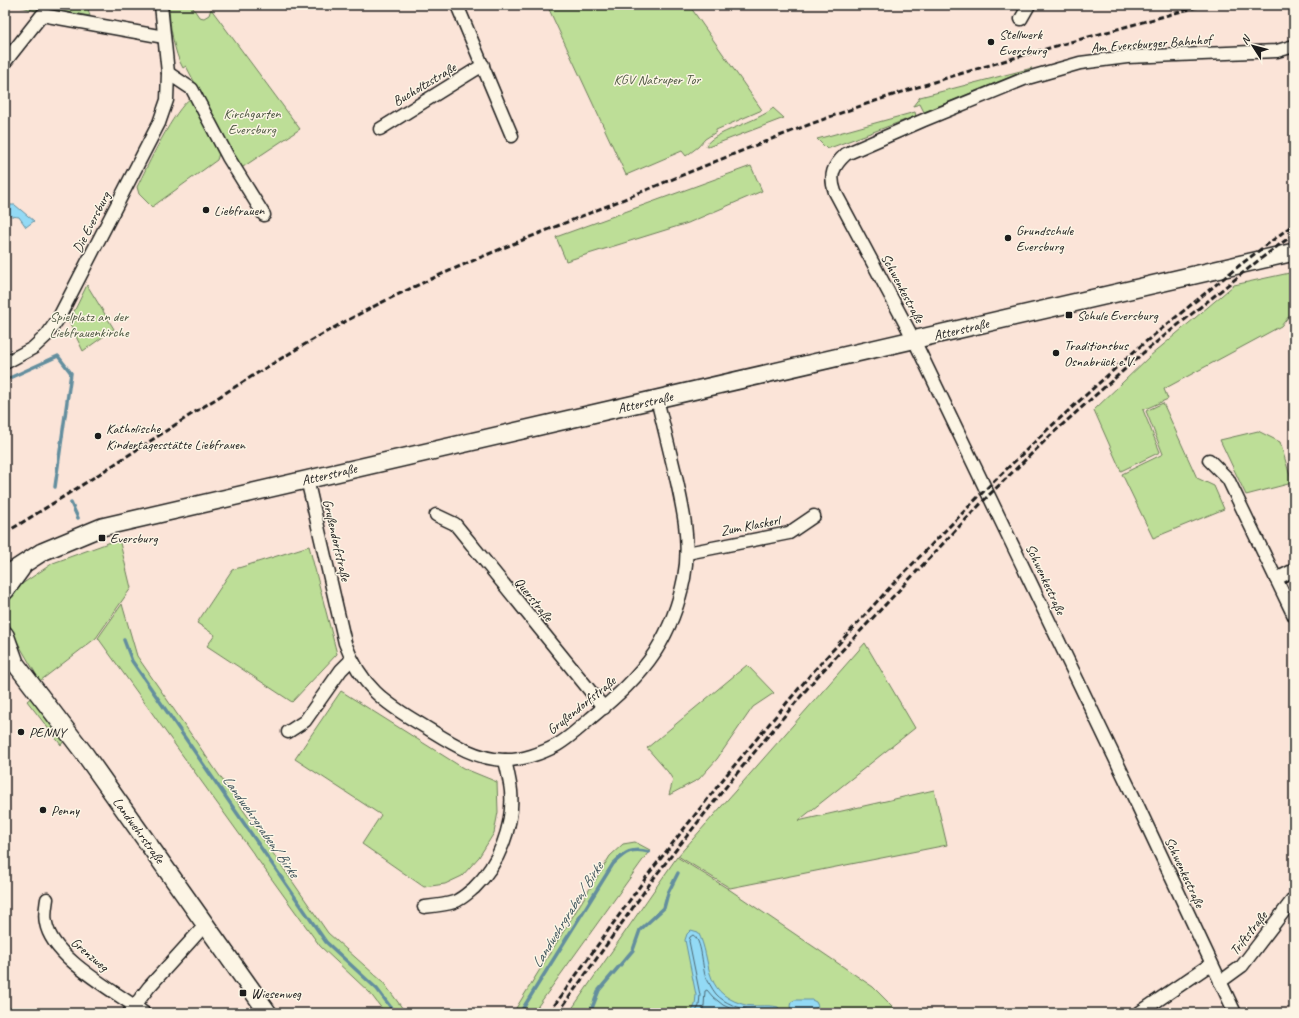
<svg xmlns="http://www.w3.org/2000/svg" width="1299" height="1018" viewBox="0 0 1299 1018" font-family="Caveat,sans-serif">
<rect width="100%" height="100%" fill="#fbe4d8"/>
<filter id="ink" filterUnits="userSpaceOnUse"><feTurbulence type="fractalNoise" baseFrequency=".025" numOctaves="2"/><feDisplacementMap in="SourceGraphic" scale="8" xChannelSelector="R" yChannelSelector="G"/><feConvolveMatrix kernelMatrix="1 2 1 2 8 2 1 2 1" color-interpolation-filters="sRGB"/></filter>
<g filter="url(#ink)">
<g fill="#bdde97" stroke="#6c7d5a">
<path d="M15 5H87L90 16 39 7 36 11Z"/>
<path d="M169 5H191L199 17 204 18 209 15 211 9 300 129 240 169 186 66 183 68C174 53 169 23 169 5Z"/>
<path d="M547 5H689L762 110 716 130V132L705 139 698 147 686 156 682 151 626 175Z"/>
<path d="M1032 68 924 112 920 104 913 106 920 97Z"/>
<path d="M191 98 220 150 217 160 152 207 139 194 137 187C147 167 174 109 191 98Z"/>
<path d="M773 108 784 118 708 147 706 146C710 133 760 121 773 108Z"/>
<path d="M915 112 916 116 827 149 817 139Z"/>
<path d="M751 166 762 191 688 223 566 261 556 237Z"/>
<path d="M1294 272V310L1281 326 1164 389 1168 399 1143 410 1160 452 1121 471 1094 410 1150 356 1234 285Z"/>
<path d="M87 285 114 329 83 351 69 322Z"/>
<path d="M1163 403 1197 478 1214 486 1224 509 1153 538 1122 474 1163 454 1146 411Z"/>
<path d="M1258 431 1280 442 1292 483 1246 495 1220 440Z"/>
<path d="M119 539 131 588 96 638 40 681 15 638 7 618 8 603 16 588 53 563Z"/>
<path d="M309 546 337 654 292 702 207 646 215 635 197 623 232 570Z"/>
<path d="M122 604 137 656 328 933 383 982 406 1013H385L370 993 320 946 98 638Z"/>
<path d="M865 643 915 728 798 821 934 790 947 845 730 888 678 856Z"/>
<path d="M747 665 774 693 753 707 717 759 699 779 669 795 673 780 668 772 647 748Z"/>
<path d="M341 691 463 768 497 782 498 812 494 833 479 857 462 876 445 884 424 887 362 844 381 815 295 759Z"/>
<path d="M33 696 66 738 61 745 27 701Z"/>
<path d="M635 842 650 850 533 1013H513L610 856 623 844Z"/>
<path d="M677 857 730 890 873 987 899 1013H569Z"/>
</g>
<g fill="#93daf5" stroke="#638e9e">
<path d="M10 205H15L34 221 26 227 19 217C12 216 7 217 7 209Z"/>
<path d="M691 930 698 932C713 961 701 991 742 1004 754 1008 766 1004 778 1007L782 1013H691L695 1005 696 995 685 940 687 934Z"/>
<path d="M795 1000H812L816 1002 818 1006 812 1013H792L790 1006 791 1002Z"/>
</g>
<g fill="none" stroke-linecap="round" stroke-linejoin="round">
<g stroke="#4c6873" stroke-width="1">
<path d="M695 1013 699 1006 700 995 689 941 690 937 693 935C702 940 702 965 705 975 708 981 712 989 716 994 724 1003 740 1009 752 1010 760 1011 772 1006 778 1013"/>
<path d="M701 1013 704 1006 705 991 707 990 713 997 723 1005 740 1013"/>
</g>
<g stroke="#638e9e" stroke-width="3.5">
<path d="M5 380 58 356 71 373 55 487"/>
<path d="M71 503 78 518"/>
<path d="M124 640 132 661 326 942 377 989 395 1013"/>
<path d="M520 1013 613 864C625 852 632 847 649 852"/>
<path d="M590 1013 599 990 633 950 640 930 664 908 668 893 678 873"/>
</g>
<defs>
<g id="street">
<path d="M457 5 512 136"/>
<path d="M1021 19 1029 5"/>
<path d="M5 62 42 15 164 37"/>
<path d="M168 73 192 89 228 157 264 215"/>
<path d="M380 129 483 65"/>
<path d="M5 363 33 348 47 335 58 319 159 123 167 100 168 73 161 5"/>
<path d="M1209 460 1228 479 1294 616"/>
<path d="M307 479 345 643C361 686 384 703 422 725 447 740 473 759 504 760 520 761 543 753 557 745 569 738 581 727 591 718 615 698 638 678 655 652 669 630 679 604 684 578 691 542 683 508 675 473 669 448 663 424 657 399"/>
<path d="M436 515 455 524 604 708"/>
<path d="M687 553 789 533 814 516"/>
<path d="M1276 579 1294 570"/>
<path d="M288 732 305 721 341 670 351 660"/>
<path d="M47 899C46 906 44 916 46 923 52 959 117 992 144 1013"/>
<path d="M424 907C434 906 445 905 454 902 462 899 468 893 474 888 499 864 514 826 511 791 510 781 507 770 505 760"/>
<path d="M1220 982 1242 966 1294 898"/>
<path d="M129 1013 149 987 206 924"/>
<path d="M1139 1013 1211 964"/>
<path d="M1235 1013 1137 804 914 340 835 192C829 175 833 166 846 154L924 120 1024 79 1080 63 1127 57 1277 51 1294 46"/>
</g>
<g id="secondary">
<path d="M5 576 42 552 102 527 1294 252"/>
<path d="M5 591 21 569"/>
<path d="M5 635 14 660"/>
<path d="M5 650 84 753 268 1013"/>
</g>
</defs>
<use href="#street" stroke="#1c1c1c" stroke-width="15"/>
<use href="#secondary" stroke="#1c1c1c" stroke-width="20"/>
<use href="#street" stroke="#fcf5e5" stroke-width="12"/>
<use href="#secondary" stroke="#fcf5e5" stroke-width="17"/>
<g stroke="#1c1c1c" stroke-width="3" stroke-dasharray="6 3" stroke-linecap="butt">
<path d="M5 533C69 494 132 453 195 412 251 377 307 341 365 311 442 271 523 240 602 208 686 174 769 138 855 108 969 68 1087 38 1204 5"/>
<path d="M549 1013 650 872 728 773 811 674 894 583 986 489 1047 430 1138 348 1240 265 1294 224"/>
<path d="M558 1013 656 875 733 778 816 678 989 495 1053 433 1143 353 1259 260 1294 234"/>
</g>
</g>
</g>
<g fill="#1c1c1c" stroke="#fcf5e5" stroke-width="1.5">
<circle cx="991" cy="42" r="4"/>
<circle cx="206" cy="210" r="4"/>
<circle cx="1008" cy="238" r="4"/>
<rect x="1065" y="311" width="8" height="8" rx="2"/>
<circle cx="1056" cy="353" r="4"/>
<circle cx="98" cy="436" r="4"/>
<rect x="98" y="534" width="8" height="8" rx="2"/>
<circle cx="21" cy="732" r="4"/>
<circle cx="43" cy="810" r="4"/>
<rect x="239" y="989" width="8" height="8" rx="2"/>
</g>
<g text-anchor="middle" stroke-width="3" stroke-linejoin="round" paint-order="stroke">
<g font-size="14" fill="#1c1c1c" stroke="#fcf5e5" text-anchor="start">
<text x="999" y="39">Stellwerk<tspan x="999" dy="16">Eversburg</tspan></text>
<text x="214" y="215">Liebfrauen</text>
<text x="1016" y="235">Grundschule<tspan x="1016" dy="16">Eversburg</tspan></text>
<text x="1077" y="320">Schule Eversburg</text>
<text x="1064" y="350">Traditionsbus<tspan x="1064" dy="16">Osnabrück e.V.</tspan></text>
<text x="106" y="433">Katholische<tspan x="106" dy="16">Kindertagesstätte Liebfrauen</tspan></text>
<text x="110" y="543">Eversburg</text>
<text x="29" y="737">PENNY</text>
<text x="51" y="815">Penny</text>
<text x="251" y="998">Wiesenweg</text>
</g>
<g font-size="14" fill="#1c1c1c" stroke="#fcf5e5">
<text transform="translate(1151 43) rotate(-4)" y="5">Am Eversburger Bahnhof</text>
<text transform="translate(424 84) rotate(-31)" y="5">Bucholtzstraße</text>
<text transform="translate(91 222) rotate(-63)" y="5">Die Eversburg</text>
<text transform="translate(903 288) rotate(62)" y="5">Schwenkestraße</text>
<text transform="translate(961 329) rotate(-13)" y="5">Atterstraße</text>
<text transform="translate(645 402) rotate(-13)" y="5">Atterstraße</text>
<text transform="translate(329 474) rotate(-13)" y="5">Atterstraße</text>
<text transform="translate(750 525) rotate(-11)" y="5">Zum Klaskerl</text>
<text transform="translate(337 540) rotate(77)" y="5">Grußendorfstraße</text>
<text transform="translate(1046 579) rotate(65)" y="5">Schwenkestraße</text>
<text transform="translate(534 599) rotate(51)" y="5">Querstraße</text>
<text transform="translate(581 705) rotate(-39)" y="5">Grußendorfstraße</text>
<text transform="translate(139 830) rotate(54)" y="5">Landwehrstraße</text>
<text transform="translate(1185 872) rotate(65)" y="5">Schwenkestraße</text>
<text transform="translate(1248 933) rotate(-52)" y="5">Triftstraße</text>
<text transform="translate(90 954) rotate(40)" y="5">Grenzweg</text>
</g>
<g font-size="14" fill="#4c5641" stroke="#fcf5e5">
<text x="657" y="84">KGV Natruper Tor</text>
<text x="252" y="118">Kirchgarten<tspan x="252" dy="16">Eversburg</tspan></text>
<text x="89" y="321">Spielplatz an der<tspan x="89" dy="16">Liebfrauenkirche</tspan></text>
</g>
<g font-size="15" font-style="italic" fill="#40555d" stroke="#fcf5e5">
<text transform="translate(261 826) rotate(55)" y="5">Landwehrgraben/ Birke</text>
<text transform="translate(567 915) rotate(-58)" y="5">Landwehrgraben/ Birke</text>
</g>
</g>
<rect width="1299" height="1018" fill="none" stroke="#fcf5e5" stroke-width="20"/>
<rect x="10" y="10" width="1279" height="998" fill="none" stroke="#1c1c1c" stroke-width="1.5" filter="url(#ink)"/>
<g transform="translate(1253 46) rotate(306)" stroke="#fcf5e5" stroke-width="3" paint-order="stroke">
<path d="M0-3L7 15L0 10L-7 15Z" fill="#1c1c1c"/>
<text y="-6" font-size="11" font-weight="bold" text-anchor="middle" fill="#1c1c1c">N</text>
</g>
</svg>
